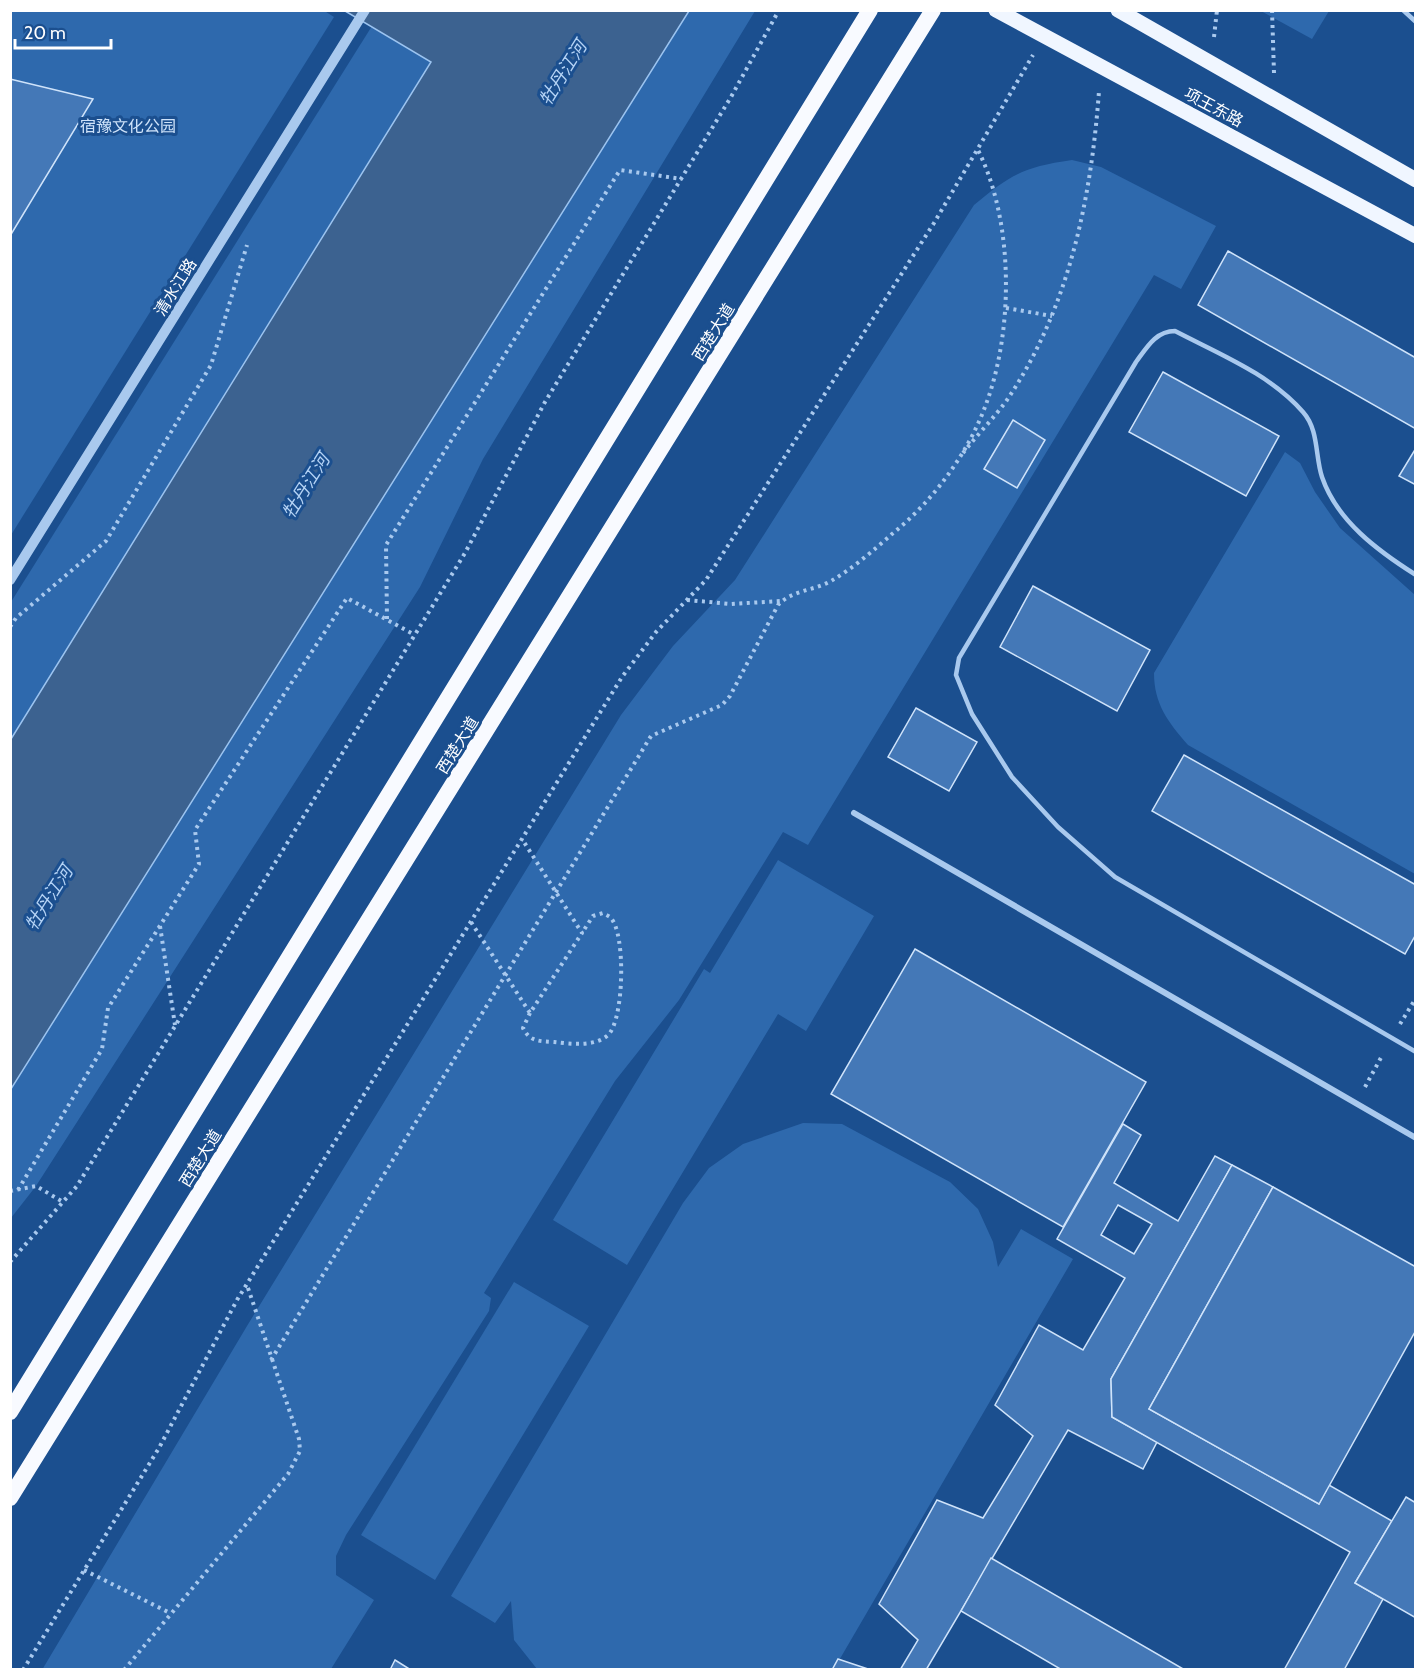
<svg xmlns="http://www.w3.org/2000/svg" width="1426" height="1680" viewBox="0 0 1426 1680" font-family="Cabin,'Noto Sans SC',sans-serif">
<rect width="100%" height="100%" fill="#1b4f8f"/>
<g fill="#2e69ad">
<path d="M323 10 334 17 11 535V11Z"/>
<path d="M689 11H755L483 459 420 587 36 1186 11 1218V1089Z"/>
<path d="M1261 11H1329L1312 39Z"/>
<path d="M372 26 431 61 11 739V602Z"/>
<path d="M1072 160 1101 167 1216 226 1181 289 1154 275 808 845 783 832 679 1000 615 1081 484 1293 491 1298 489 1311 346 1535 336 1556V1575L374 1600 331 1669 42 1670 247 1326 621 715 673 646 735 580 974 205C1011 174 1024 167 1072 160Z"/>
<path d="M1285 452 1300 463 1315 492 1340 528 1415 595V874L1188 745C1168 722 1154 704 1154 673Z"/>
<path d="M778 860 874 916 806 1031 778 1014 627 1265 553 1220 704 969 710 973Z"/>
<path d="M803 1123 842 1124 950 1182 978 1209 993 1242 998 1267 1021 1229 1073 1259 834 1669H537L514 1640 511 1601 495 1623 451 1596 683 1203 709 1168 743 1144Z"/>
<path d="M514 1282 589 1326 435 1580 361 1535Z"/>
</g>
<path fill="#3c6290" stroke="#9cc4f0" stroke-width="1.5" d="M345 11H689L11 1089V739L431 62Z"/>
<g fill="#4478b7" stroke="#cfe3fa" stroke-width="1.5" fill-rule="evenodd">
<path d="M10 79 93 99 10 236Z"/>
<path d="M1228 251 1416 358V429L1198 305Z"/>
<path d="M1163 372 1279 436 1246 496 1129 432Z"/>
<path d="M1013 420 1045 440 1017 488 984 469Z"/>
<path d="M1416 448V485L1399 476Z"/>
<path d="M1033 586 1150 650 1117 711 1000 647Z"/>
<path d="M916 708 977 742 949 791 888 757Z"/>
<path d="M1184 755 1416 885V934L1405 954 1152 811Z"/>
<path d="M915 949 1146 1082 1063 1227 831 1094Z"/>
<path d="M1123 1124 1141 1135 1114 1183 1178 1221 1215 1156 1232 1165 1111 1379 1112 1417 1157 1442 1143 1469 1068 1430 926 1670H900L918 1640 879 1604 937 1500 983 1518 1033 1436 995 1405 1039 1325 1083 1350 1125 1278 1057 1239ZM1118 1205 1152 1224 1134 1254 1101 1235Z"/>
<path d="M1232 1165 1273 1187 1149 1409 1319 1504 1329 1485 1392 1521 1355 1583 1383 1599 1344 1670H1284L1350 1552 1112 1417 1111 1379Z"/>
<path d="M1273 1187 1416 1267V1330L1319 1504 1149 1409Z"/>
<path d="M1406 1497 1416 1503V1618L1355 1583Z"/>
<path d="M991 1558 1185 1670H1062L961 1611Z"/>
<path d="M838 1659 871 1670H832Z"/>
<path d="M395 1660 411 1670H390Z"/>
</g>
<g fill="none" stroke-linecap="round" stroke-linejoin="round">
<g stroke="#a9c9ee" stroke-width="4" stroke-dasharray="3 4.5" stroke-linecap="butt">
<path d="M1272 10 1274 73"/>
<path d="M1214 37 1217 10"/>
<path d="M1006 308 1052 316"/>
<path d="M963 453C977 435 994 418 1007 400 1069 308 1091 200 1099 91"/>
<path d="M687 600 731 604 781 601"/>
<path d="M387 619 386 545 620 170 682 179"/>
<path d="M10 627 16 618 106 541 211 365 247 245"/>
<path d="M471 922 530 1013 582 933 522 839"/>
<path d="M160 926 175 1025"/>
<path d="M530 1013 523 1028C530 1042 539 1041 554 1042 571 1044 595 1047 608 1035 624 1020 626 935 611 918 609 916 606 915 603 913L593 916 582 933"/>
<path d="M1400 1024 1416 998"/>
<path d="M1365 1087 1383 1054"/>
<path d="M18 1190 102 1049 108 1008 199 864 195 830 347 598 415 635"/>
<path d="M10 1191 36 1186 63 1202"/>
<path d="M10 1262 77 1186 465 553 545 402 731 97 779 10"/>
<path d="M271 1360 651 736 722 705 730 696 778 605C792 590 813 591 831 581 852 569 874 550 892 534 932 502 967 455 985 407 1014 331 1014 222 978 150"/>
<path d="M84 1570 170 1613"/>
<path d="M23 1670 159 1448 237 1300 622 677 656 632 706 580 934 223 1033 55"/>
<path d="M124 1670 288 1474 300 1451 299 1439 247 1285"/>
</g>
<g stroke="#a9c9ee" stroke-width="4.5">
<path d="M1403 10 1416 22"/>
<path d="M1416 575C1378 551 1337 521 1322 477 1315 456 1319 430 1303 412 1270 374 1219 354 1175 331 1156 331 1147 347 1136 362L959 658 956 675 972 714 1012 777 1058 827 1115 877 1416 1052"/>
</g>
<path stroke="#a9c9ee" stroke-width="6" d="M854 813 1416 1138"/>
<path stroke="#a9c9ee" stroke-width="10" d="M10 580 365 10"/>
<g stroke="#f0f6ff" stroke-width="15">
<path d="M996 10 1416 236"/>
<path d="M1118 10 1416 180"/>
</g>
<g stroke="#f8faff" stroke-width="16">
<path d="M10 1412 870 10"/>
<path d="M10 1498 933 10"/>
</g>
</g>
<g text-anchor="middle" stroke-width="6" stroke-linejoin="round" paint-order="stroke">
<g font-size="16" fill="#fff" stroke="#1b4f8f">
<text transform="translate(1214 107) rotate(28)" y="6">项王东路</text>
<text transform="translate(175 287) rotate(-58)" y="6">清水江路</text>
<text transform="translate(713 332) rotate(-58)" y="6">西楚大道</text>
<text transform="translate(457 745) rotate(-58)" y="6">西楚大道</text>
<text transform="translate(200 1158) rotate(-58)" y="6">西楚大道</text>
</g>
<g font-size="16" fill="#cfe3fa" stroke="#1b4f8f">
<text x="128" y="132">宿豫文化公园</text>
</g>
<g font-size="18" font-style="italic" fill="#b5d3f5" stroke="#1b4f8f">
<text transform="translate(563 73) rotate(-58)" y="6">牡丹江河</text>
<text transform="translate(306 486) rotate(-58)" y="6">牡丹江河</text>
<text transform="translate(49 898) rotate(-58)" y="6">牡丹江河</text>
</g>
</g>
<rect width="1426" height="1680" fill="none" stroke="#ffffff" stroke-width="24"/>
<path d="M15 39v9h96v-9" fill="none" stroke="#ffffff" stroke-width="3"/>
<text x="24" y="39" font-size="18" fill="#ffffff" stroke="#1b4f8f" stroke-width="4.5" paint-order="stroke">20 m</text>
</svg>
